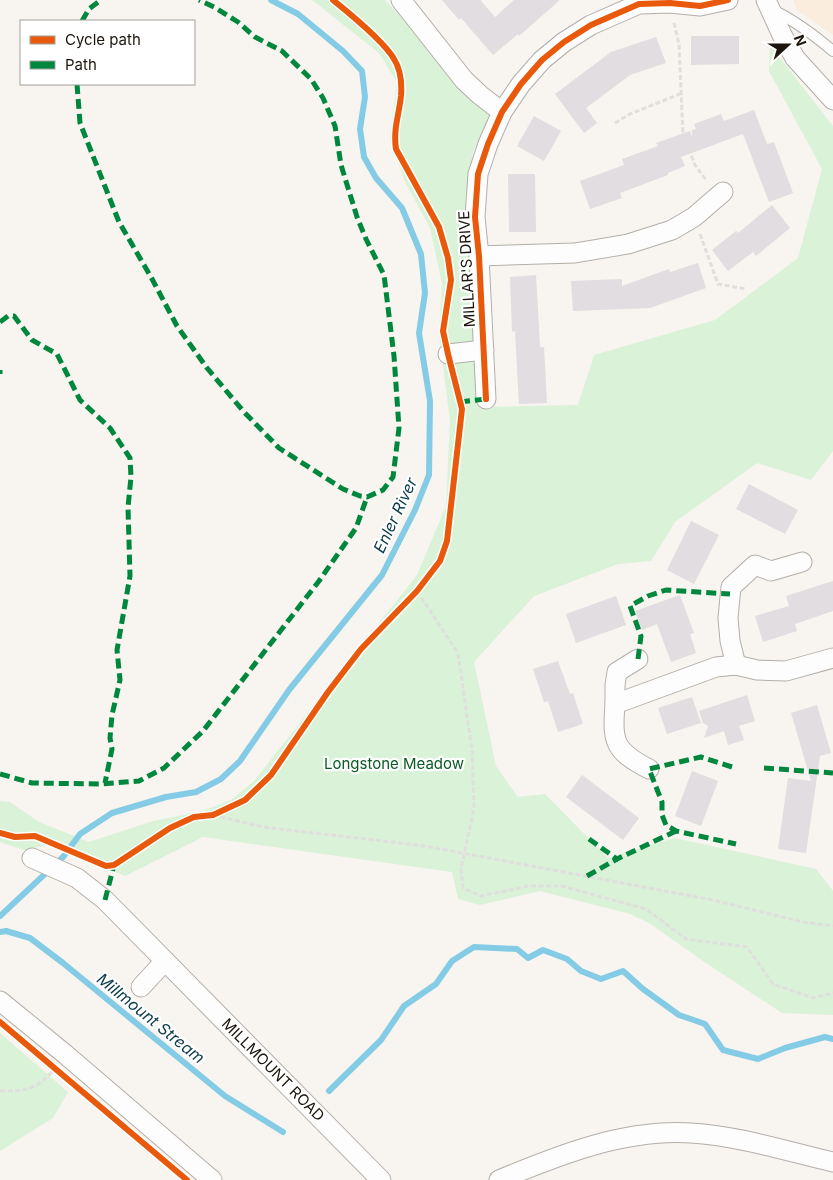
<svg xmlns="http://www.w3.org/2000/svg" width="833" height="1180" viewBox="0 0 833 1180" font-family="Inter,sans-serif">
<rect width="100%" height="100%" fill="#f8f4ef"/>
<path fill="#faedde" d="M793 0H833V35L798 11Z"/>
<g fill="#d9f2d8">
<path d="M312 0H385L492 113 473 152 468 205 485 407 578 405 594 355 715 320 798 258 822 169 769 71 770 45 833 126V451L811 480 757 463 675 522 651 561 618 564 534 596 474 662 496 766 518 797 545 794 608 858 675 838 816 869 833 891V1015L782 1013 703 961 649 923 630 914 540 891 480 905 458 899 452 872 203 837 125 876 48 845 24 850 0 842V801L10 802 39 822 89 842 153 821 203 811 231 800 254 781 417 575 446 506 450 421 439 334 442 284 430 228 404 180 390 137 397 82 379 53Z"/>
<path d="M0 1033 68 1092 53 1118 0 1151Z"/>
</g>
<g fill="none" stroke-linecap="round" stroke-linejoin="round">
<g stroke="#84cce6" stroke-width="6">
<path d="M0 916 63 857 80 834 112 813 166 797 196 792 221 779 240 761 289 690 382 575 415 510 429 475 430 401 419 333 425 293 421 254 402 208 376 178 364 157 360 129 365 97 362 71 343 51 298 14 271 0"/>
<path d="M0 932 6 931 30 938 63 963 225 1096 283 1132"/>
<path d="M329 1091 381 1040 404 1006 436 984 452 961 474 947 517 949 528 958 543 950 567 959 581 971 601 979 623 971 643 989 679 1015 705 1024 723 1050 758 1059 785 1048 825 1037 833 1039"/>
</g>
</g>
<g fill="#e1dde0">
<path d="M442 0H482L481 1 495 17 514 0H560L519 36 518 34 493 55 461 18 459 20Z"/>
<path d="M691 36H739V64L691 65Z"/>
<path d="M656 37 666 63 630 75 586 108 597 123 584 133 555 94 611 52Z"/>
<path d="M754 110 767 144 774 142 793 193 769 202 743 134 681 157 685 166 668 173V175L620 193 622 198 590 209 580 181 624 165 622 159 658 146 656 143 690 131 692 137V130L696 129 694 124 721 114 724 121Z"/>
<path d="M534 116 561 131 544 161 517 146Z"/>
<path d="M508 174H535L536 232H509Z"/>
<path d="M772 205 790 228 756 256 753 252 728 271 712 250 736 231 738 233Z"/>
<path d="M698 263 706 288 650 308 573 311 571 281 622 279V286L669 269 670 272Z"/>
<path d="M536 275 540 347H544L547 403 519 404 515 331 512 332 510 277Z"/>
<path d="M749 484 798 510 785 534 736 509Z"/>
<path d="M691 521 719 535 694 584 667 570Z"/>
<path d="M833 581V611L795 624 797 631 763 642 755 616 789 606 786 596Z"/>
<path d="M680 595 694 633 690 634 696 653 671 662 657 624 642 630 635 611Z"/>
<path d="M616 596 626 625 576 643 566 614Z"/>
<path d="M558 661 570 694 573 693 583 724 558 732 548 701 544 702 533 669Z"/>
<path d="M747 695 755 721 739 726 744 740 728 745 724 731 704 738 708 726 703 723 699 711Z"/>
<path d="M692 697 701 723 667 734 658 708Z"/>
<path d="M817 705 831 753 820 756 806 853 778 849 788 778 811 781 791 713Z"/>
<path d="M692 771 718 781 701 826 675 816Z"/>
<path d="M582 775 639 818 623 840 566 797Z"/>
</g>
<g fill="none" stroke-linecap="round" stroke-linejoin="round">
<defs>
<path id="lane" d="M771 9C794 20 813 34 833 51"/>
<g id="street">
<path d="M401 0 464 80 480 95 502 112"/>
<path d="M766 0 782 35 795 58 833 100"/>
<path d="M479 256 575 253 628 244 672 230 694 217 723 192"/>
<path d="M448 354 484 350"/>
<path d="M486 399 479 256 475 217 478 174 488 144 502 112 521 84 542 60 564 42 591 25 639 4 670 3 700 6 728 0"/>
<path d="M736 665 730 641 728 618 731 587 755 565 771 571 802 562"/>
<path d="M615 704V685L617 672 638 659"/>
<path d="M649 769C614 751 612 742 615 704L716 667 736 665 757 670 786 671 833 658"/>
<path d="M32 858 77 878 105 900 381 1180"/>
<path d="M141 987 165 961"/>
<path d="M0 1001 65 1054 212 1180"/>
<path d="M499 1180C559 1155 624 1129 691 1133 739 1136 786 1151 833 1162"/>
</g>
</defs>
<use href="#lane" stroke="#b3aea8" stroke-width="12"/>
<use href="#street" stroke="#b3aea8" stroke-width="21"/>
<g stroke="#e0dfdd" stroke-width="3" stroke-dasharray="5 2.5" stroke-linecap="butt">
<path d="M674 23 679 44 683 135 695 165 706 180"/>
<path d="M615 123 630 114 680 94"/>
<path d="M700 234 718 284 746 289"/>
<path d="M417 591 458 653 472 750 474 808 461 869 463 888 481 896 529 886H562L646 909 686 939 747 947 773 984 813 998 833 993"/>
<path d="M213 815 263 827 425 846 713 900 803 922 833 926"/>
<path d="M0 1091C28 1091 35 1090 55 1069"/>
</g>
<use href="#lane" stroke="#fefdfd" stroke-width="10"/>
<use href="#street" stroke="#fefdfd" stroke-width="19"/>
<g stroke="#00873e" stroke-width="5" stroke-dasharray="10 5" stroke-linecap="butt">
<path d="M82 21 89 9 101 0"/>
<path d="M77 84 80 123 119 222 151 277 177 326 207 368 244 412 279 448 343 489 360 496 367 497 383 490 393 477 399 428 394 356 384 275 366 239 357 217 341 165 335 126 323 98 311 79 282 51 255 37 238 22 214 7 199 0"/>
<path d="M0 322 8 316H14L32 340 57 354 80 400 110 428 130 458 131 477 128 507 130 576 117 650 120 680 112 715 110 738 112 749 105 783"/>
<path d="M0 370V374"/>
<path d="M460 402 486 399"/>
<path d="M638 659 641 636 630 606 648 596 666 590 730 594"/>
<path d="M732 767 701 757 649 769 662 802V815L666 825 676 831 736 844"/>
<path d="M764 768 833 773"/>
<path d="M0 774 32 783 100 784 139 781 164 768 203 731 319 581 356 528 367 497"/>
<path d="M589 839 617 859 676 831"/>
<path d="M587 876 617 859"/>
<path d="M105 900 114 865"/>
</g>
<defs>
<g id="cycleway">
<path d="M486 399 479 256 475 217 478 174 488 144 502 112 521 84 542 60 564 42 591 25 639 4 670 3 700 6 728 0"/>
<path d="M0 833 15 837 35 836 106 866 114 865 170 828 194 817 213 815 245 800 271 775 328 692 361 649 417 591 440 561 447 541 462 409 448 354 443 331 451 280 448 258 439 227 396 149C393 129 399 115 401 96 402 83 401 70 394 59 384 41 349 13 333 0"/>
<path d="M0 1022 187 1180"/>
</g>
</defs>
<use href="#cycleway" stroke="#fff" stroke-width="9"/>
<use href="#cycleway" stroke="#e8590c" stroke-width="6"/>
</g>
<g text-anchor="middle" stroke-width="4.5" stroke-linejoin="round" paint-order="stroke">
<g font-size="15" fill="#1c150d" stroke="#fff">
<text transform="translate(467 269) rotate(-93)" y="5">MILLAR'S DRIVE</text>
<text transform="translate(273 1070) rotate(45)" y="5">MILLMOUNT ROAD</text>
</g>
<g font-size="15" fill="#0a5922" stroke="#fff">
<text x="394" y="769">Longstone Meadow</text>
</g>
<g font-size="16" font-style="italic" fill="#0b3b4b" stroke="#fff">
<text transform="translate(395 515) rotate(-65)" y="6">Enler River</text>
<text transform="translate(151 1018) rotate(39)" y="6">Millmount Stream</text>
</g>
</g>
<rect x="20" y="20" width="175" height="65" fill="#ffffff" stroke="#a4a19e"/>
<rect x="30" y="36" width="25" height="8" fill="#e8590c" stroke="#a4a19e"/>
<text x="65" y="45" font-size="15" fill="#1c150d">Cycle path</text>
<rect x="30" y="61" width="25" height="8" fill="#00873e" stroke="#a4a19e"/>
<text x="65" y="70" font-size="15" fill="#1c150d">Path</text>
<g transform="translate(788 45) rotate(69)" stroke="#ffffff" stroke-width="4" paint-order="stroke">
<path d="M0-4L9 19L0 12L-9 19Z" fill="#1c150d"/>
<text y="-8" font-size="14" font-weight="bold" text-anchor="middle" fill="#1c150d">N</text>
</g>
</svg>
